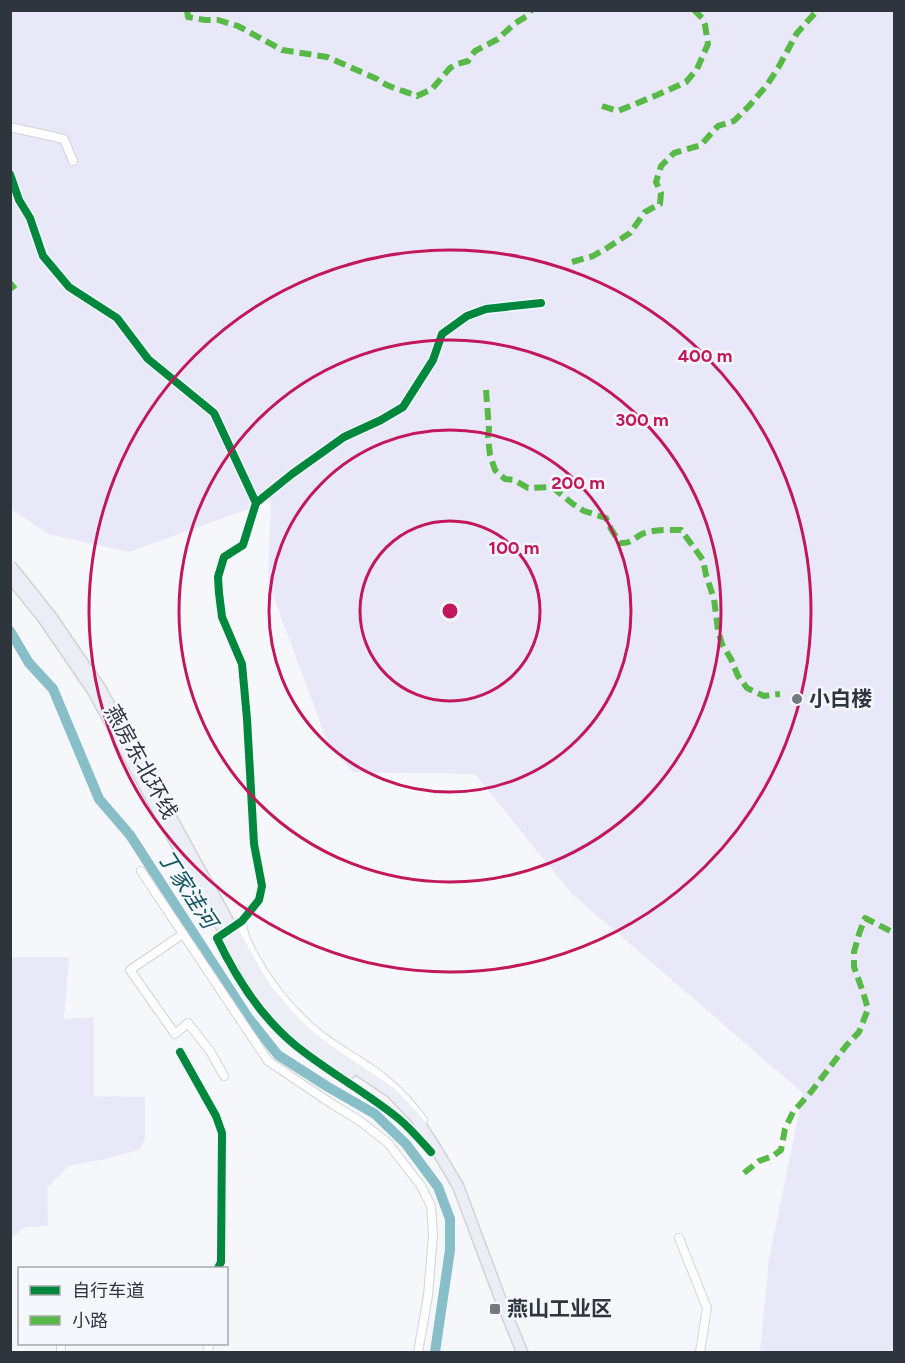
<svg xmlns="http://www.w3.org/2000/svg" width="905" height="1363" viewBox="0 0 905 1363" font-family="Figtree,'Noto Sans SC',sans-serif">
<rect width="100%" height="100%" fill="#f5f7fa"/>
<g fill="#e8e8f9">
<path d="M10 11H894V1352H760L769 1259 803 1093 571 893 475 774 353 772 329 746 268 582 271 501 129 552 48 534 11 509Z"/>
<path d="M18 957H69L64 1019 94 1017V1096L145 1097V1139L139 1150 100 1160 68 1166 47 1188 48 1226 25 1227 11 1238 10 958Z"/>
</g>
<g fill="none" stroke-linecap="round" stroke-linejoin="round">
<path stroke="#88bec8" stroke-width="10" d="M10 631 29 663 53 689 99 799 130 835 247 1016 278 1055 328 1087 375 1114 406 1144 438 1187 450 1219V1250L435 1352"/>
<defs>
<g id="minor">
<path d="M10 127 64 139 73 161"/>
<path d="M10 174 19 200 30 218 43 256 69 287 117 318 148 359 214 413 256 503 243 545 224 557 218 577 219 593 222 617 242 664 247 719 254 844 262 886 259 900 242 921 217 938C236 978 261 1017 295 1045 328 1072 366 1092 399 1119 411 1129 421 1141 431 1152"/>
<path d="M256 503 292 474 344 437 381 420 403 407 433 360 442 334 467 316 486 309 541 303"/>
<path d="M141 871 268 1061 329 1102 360 1121 388 1143 421 1186 431 1206 433 1235 428 1296 418 1352"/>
<path d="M242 921C242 935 250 947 256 959 271 986 291 1010 314 1030 336 1049 363 1061 386 1080 400 1092 412 1104 423 1120"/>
<path d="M183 934 130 970 175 1034 188 1023 210 1051 224 1076"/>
<path d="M180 1052 216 1116 222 1133 221 1262 218 1268"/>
<path d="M679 1238 707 1308 700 1352"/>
<path d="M61 1344V1352"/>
<path d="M207 1352 210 1344"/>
</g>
<g id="major">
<path d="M234 932 259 976 268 990 288 1014 306 1032 327 1049 391 1092 416 1118 433 1144 458 1186 500 1298 522 1352"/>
<path d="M227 937C243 965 259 994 281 1018 301 1040 325 1057 350 1073"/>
</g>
</defs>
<use href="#minor" stroke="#d1d5d9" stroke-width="10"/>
<use href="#major" stroke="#d1d3d6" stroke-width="13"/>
<use href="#minor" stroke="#fefefe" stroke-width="8"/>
<use href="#major" stroke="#eceef5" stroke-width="10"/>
<defs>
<g id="major-bridge">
<path d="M10 565 50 615 100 688 234 932"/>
<path d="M10 577 43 618 93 691 227 937"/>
</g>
</defs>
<use href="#major-bridge" stroke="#d1d3d6" stroke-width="13" stroke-linecap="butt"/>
<use href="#major-bridge" stroke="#eceef5" stroke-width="10"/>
<g stroke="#58b947" stroke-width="6" stroke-dasharray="12 6" stroke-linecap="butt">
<path d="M187 10 188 17 205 20H218L238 26 282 50 327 57 377 79C386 87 405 91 417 96L432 89 450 68 457 64 468 61 475 51 498 39 514 24 527 16 531 10"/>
<path d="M602 106 618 111 657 95 686 82 697 69 708 44 705 25 702 18 694 10"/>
<path d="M572 262 593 256 607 248 630 233 645 212 660 204 661 193 656 182 661 166 674 153 701 145 718 126 734 121 749 106 767 85 778 68 797 33 816 12 819 10"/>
<path d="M10 283 15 289"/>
<path d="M486 390 489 429 488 437 490 455 495 470 505 479 514 480 528 488 552 487 573 504 584 511 606 518 611 529 620 543C631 544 634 538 642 534 654 529 669 530 681 530L703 560 706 575 714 599 718 630 722 644 731 659 738 676 747 688 764 696 780 694"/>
<path d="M744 1173 759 1161 773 1156 781 1150 785 1129 793 1112 811 1092 846 1046 859 1032 868 1009 863 992 854 967V952L859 934 865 918 894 933"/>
</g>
<defs>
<g id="cycleway">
<path d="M10 174 19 200 30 218 43 256 69 287 117 318 148 359 214 413 256 503 243 545 224 557 218 577 219 593 222 617 242 664 247 719 254 844 262 886 259 900 242 921 217 938C236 978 261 1017 295 1045 328 1072 366 1092 399 1119 411 1129 421 1141 431 1152"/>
<path d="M256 503 292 474 344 437 381 420 403 407 433 360 442 334 467 316 486 309 541 303"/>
<path d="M180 1052 216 1116 222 1133 221 1262 218 1268"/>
</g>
</defs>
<use href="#cycleway" stroke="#f4f7fb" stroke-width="11"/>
<use href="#cycleway" stroke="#00873e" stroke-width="8"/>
</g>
<g fill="none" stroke="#c2185b" stroke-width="3">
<circle cx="450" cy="611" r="90"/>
<circle cx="450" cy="611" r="181"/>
<circle cx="450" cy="611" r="271"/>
<circle cx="450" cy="611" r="361"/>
</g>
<g fill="#74797e" stroke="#f4f7fb" stroke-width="2">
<circle cx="797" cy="699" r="6"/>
<rect x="489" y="1303" width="12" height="12" rx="3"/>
</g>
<g text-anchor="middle" stroke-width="5" stroke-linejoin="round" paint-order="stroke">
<g font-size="21" font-weight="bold" fill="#2e353c" stroke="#f4f7fb" text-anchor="start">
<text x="809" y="706">小白楼</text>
<text x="507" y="1316">燕山工业区</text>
</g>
<g font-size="21" fill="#2e353c" stroke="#f4f7fb">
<text transform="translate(141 762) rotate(61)" y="7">燕房东北环线</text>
</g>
<g font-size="22" font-style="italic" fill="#10535e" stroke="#f4f7fb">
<text transform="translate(188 889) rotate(57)" y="8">丁家洼河</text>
</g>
</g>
<circle cx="450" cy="611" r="9" fill="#c2185b" stroke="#f4f7fb" stroke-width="3"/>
<g font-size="18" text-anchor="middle" font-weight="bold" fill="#c2185b" stroke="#f4f7fb" stroke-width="5" stroke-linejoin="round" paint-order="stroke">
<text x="705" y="362">400 m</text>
<text x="642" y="426">300 m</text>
<text x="578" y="489">200 m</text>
<text x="514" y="554">100 m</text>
</g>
<rect width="905" height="1363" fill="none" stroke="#2e353c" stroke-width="24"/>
<rect x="18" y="1267" width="210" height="78" fill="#f4f7fb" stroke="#a5a9af" stroke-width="1.5"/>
<rect x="30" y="1286" width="30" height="9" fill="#00873e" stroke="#a5a9af" stroke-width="1.5"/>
<text x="72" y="1297" font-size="18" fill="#2e353c">自行车道</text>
<rect x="30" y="1316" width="30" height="9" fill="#58b947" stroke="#a5a9af" stroke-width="1.5"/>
<text x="72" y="1327" font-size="18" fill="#2e353c">小路</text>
</svg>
